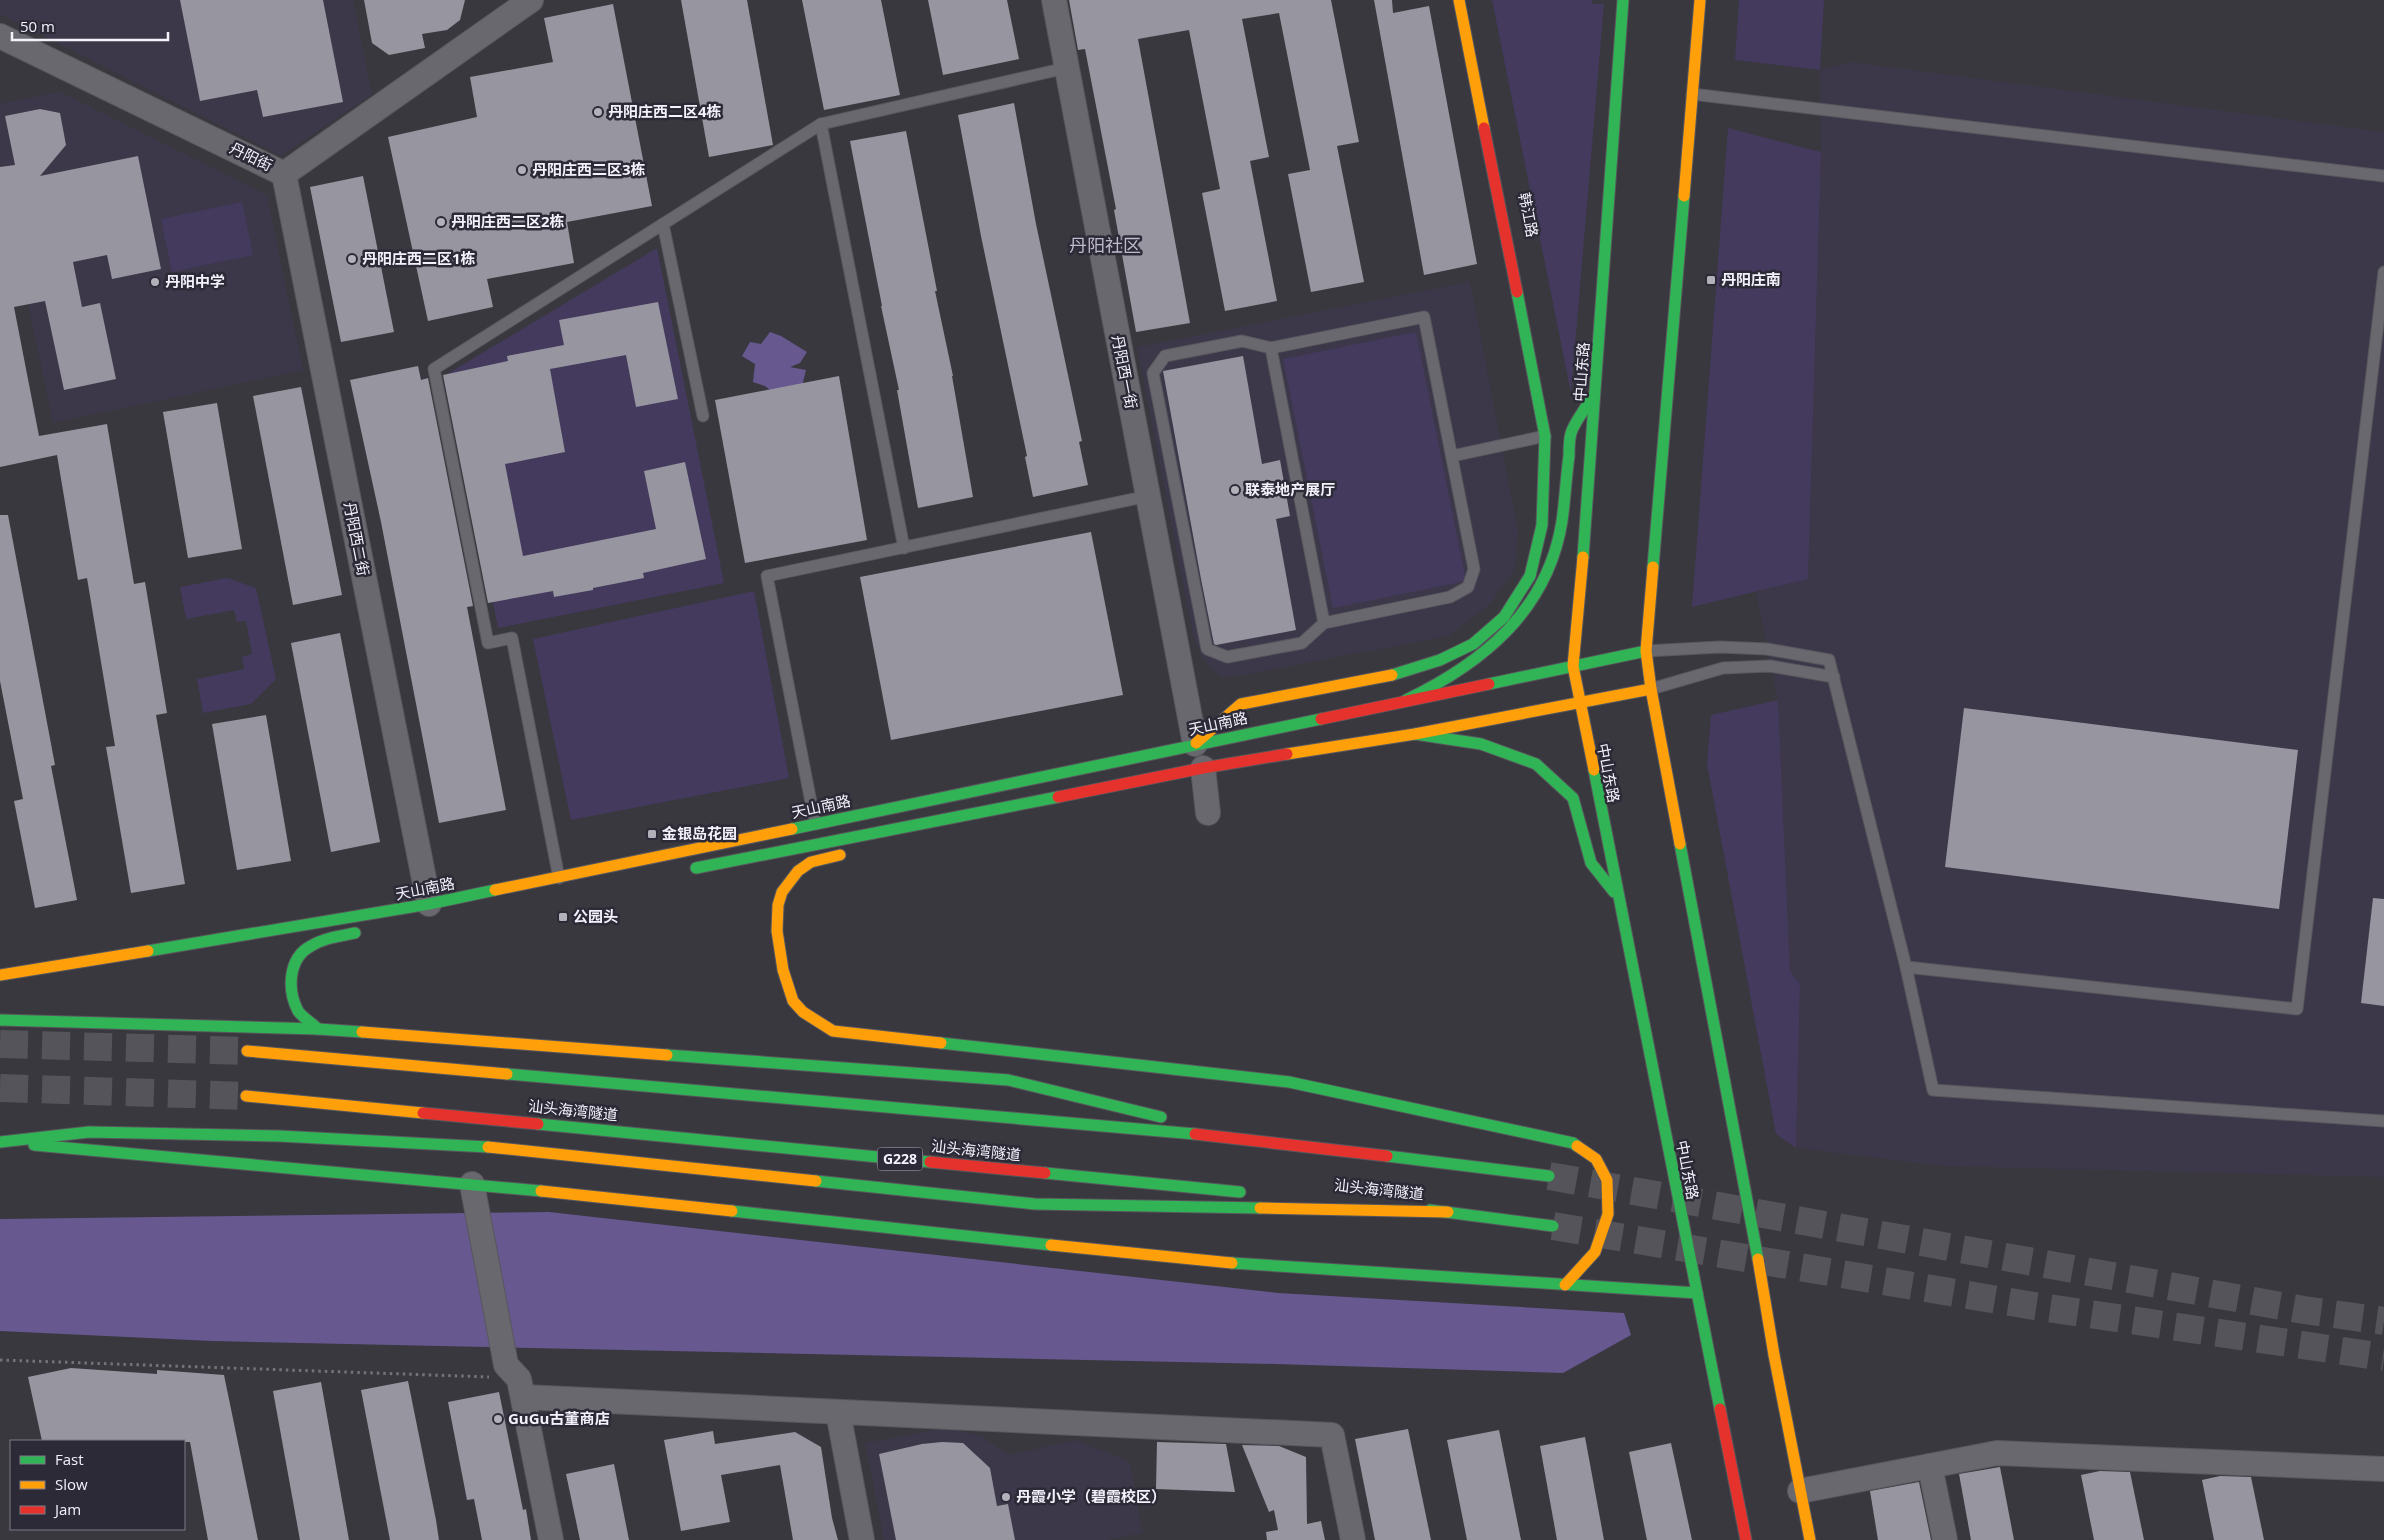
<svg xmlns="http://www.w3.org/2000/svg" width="2384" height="1540" viewBox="0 0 2384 1540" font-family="'Open Sans','Noto Sans SC',sans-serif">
<rect width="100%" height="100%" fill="#39383e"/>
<g fill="#3c384a">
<path d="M0 0H353L372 94 281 156 0 14Z"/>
<path d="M1850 62 2384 132V1177L1944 1166 1796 1148 1800 984 1790 971 1778 700 1756 592 1808 579 1821 152 1820 70Z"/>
<path d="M60 92 267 195 303 370 53 423 0 168V104Z"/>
<path d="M1470 282 1518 531 1515 568 1491 603 1448 636 1242 675 1221 677 1202 658 1193 634 1137 347Z"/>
<path d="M946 1428 981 1436 1010 1455 1075 1440 1130 1462 1142 1533 1108 1540H884L865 1443Z"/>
</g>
<g fill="#433a5d">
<path d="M1492 0H1592V4H1604L1571 393Z"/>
<path d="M1739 0H1824L1820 70 1735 60Z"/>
<path d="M1728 128 1821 152 1808 579 1692 607Z"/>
<path d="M242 202 253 255 172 272 161 219Z"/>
<path d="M657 248 724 583 498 628 447 374Z"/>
<path d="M1416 332 1466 581 1333 608 1283 359Z"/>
<path d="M227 578 256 588 276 679 251 704 203 713 197 679 244 669 242 657 252 654 246 621 237 622 234 610 186 619 180 587Z"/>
<path d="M754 591 789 778 571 820 533 639Z"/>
<path d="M1778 700 1790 971 1800 984 1796 1148 1776 1134 1707 764 1711 715Z"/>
</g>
<g fill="#675890">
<path d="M770 332 781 336 807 352 800 363 790 367 806 370 800 395 781 399 765 386 753 382 755 364 742 356 750 342 761 344Z"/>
<path d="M549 1212 1278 1293 1624 1313 1631 1335 1563 1373 1276 1364 212 1341 0 1331V1219Z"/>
</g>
<g fill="#97959f">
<path d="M180 0H323L343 102 263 117 257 90 200 101Z"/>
<path d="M364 0H465L460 20 447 30 422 34 425 48 389 55 372 43Z"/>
<path d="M681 0H747L773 145 709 157Z"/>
<path d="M802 0H881L900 95 824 110Z"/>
<path d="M928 0H1007L1019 59 943 75Z"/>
<path d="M1069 0H1331L1359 142 1337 146 1364 282 1311 292 1288 174 1310 170 1279 13 1242 19 1269 157 1250 161 1277 301 1225 311 1202 193 1220 189 1189 30 1138 39 1190 323 1136 332 1114 210 1116 209 1085 49 1078 50Z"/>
<path d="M1374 0H1392L1393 13 1429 6 1477 264 1424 275Z"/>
<path d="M613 4 652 206 567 222 574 263 487 279 493 307 428 321 388 137 477 117 470 77 553 62 544 18Z"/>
<path d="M1014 103 1036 224 1082 441 1079 442 1088 485 1033 497 1025 457 1027 456 981 236 958 115Z"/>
<path d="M40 109 60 113 66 145 40 176 138 156 161 269 112 279 107 255 73 262 82 307 100 303 116 379 64 390 45 301 14 307 39 436 107 424 134 584 145 582 167 713 156 715 185 884 131 893 106 747 115 746 87 578 78 580 57 455 0 467V167L15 165 5 116Z"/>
<path d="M906 131 937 291H935L953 376H952L973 497 918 508 897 390H899L881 306H882L850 141Z"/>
<path d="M363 176 394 332 341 342 310 187Z"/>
<path d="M658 302 678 399 636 407 626 355 550 369 565 452 505 464 523 556 656 529 644 471 685 462 706 559 643 573 644 578 593 588V590L554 597 553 591 488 603 443 375 508 361 507 356 564 345 559 320Z"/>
<path d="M1243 356 1262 464 1280 460 1290 516 1276 519 1296 630 1216 645 1214 644 1201 579 1163 371Z"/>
<path d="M418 366 421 380 428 378 473 606 467 607 506 810 439 823 381 522 350 380Z"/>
<path d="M839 376 867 540 745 563 715 400Z"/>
<path d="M301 387 342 595 293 605 253 396Z"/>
<path d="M217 403 242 549 188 558 163 412Z"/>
<path d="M0 515H8L55 765 51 766 77 900 35 908 14 801 23 799 0 681Z"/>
<path d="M1091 532 1123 695 891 740 860 577Z"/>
<path d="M340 633 380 842 331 852 291 643Z"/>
<path d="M1964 708 2298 750 2279 909 1945 867Z"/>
<path d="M266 715 291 861 237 870 212 724Z"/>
<path d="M2373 898 2384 899V1006L2361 1003Z"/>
<path d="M71 1368 157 1374V1370L224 1375 258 1540H208L190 1442 42 1441 28 1377Z"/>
<path d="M408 1381 436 1520 439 1540H390L361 1390Z"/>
<path d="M321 1382 349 1540H300L273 1391Z"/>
<path d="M499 1392 523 1510 526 1509 531 1540H482L474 1499 467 1500 448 1402Z"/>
<path d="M1408 1429 1431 1540H1375L1355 1439Z"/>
<path d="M1499 1430 1521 1540H1467L1447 1440Z"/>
<path d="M713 1431 715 1444 795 1432 821 1447 832 1518 838 1540H793L780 1465 721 1475 730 1522 681 1531 664 1440Z"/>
<path d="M1585 1437 1604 1540H1557L1540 1446Z"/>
<path d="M942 1442 963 1443 990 1468 997 1506 1008 1504 1015 1540H896L879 1454 922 1444Z"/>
<path d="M1157 1442 1226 1444 1235 1492 1156 1489Z"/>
<path d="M1671 1443 1692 1540H1647L1629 1452Z"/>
<path d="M1242 1445 1279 1446 1306 1457 1307 1524 1321 1521 1325 1540H1267L1266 1532 1278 1530 1274 1510 1269 1512Z"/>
<path d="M614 1464 629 1540H580L566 1474Z"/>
<path d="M2000 1467 2014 1540H1971L1959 1474Z"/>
<path d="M2100 1471 2130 1472 2144 1540H2094L2081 1475Z"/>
<path d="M2220 1476 2251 1477 2264 1540H2214L2202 1480Z"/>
<path d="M1919 1482 1931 1540H1878L1870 1491Z"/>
</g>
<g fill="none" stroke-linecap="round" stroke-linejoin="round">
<g stroke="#55545a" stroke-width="28" stroke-dasharray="28 14" stroke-linecap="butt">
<path d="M0 1044 247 1051"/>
<path d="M0 1088 246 1096"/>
<path d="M1549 1176 2304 1310 2384 1321"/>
<path d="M1553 1226 2034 1306 2384 1357"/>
</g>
<defs>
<g id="lane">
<path d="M1692 94 2384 176"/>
<path d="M663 224 703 416"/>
<path d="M1424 317 1474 569 1468 587 1450 597 1324 623 1302 643 1227 657 1207 649 1153 373 1165 356 1242 341 1271 348Z"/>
<path d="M1271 348 1324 623"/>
<path d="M1452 456 1545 436"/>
<path d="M904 548 821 124 1066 68"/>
<path d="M1646 651 1720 647 1767 649 1829 660 1906 967 2297 1009 2384 272"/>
<path d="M1651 689 1723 668 1770 666 1834 677"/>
<path d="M815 823 767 576 1148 496"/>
<path d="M559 878 512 638 488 643 434 369 821 124"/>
<path d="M1906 967 1933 1090 2384 1121"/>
</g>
<g id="street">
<path d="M1054 0 1195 744"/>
<path d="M0 36 284 174 531 0"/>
<path d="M284 174 429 904"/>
<path d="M1203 768 1208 813"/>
<path d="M472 1184 506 1365 519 1379 551 1540"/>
<path d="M523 1397 1332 1435 1353 1540"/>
<path d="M838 1412 862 1540"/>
<path d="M1930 1466 1945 1540"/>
<path d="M1800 1491 1997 1453 2384 1469"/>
</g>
<g id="fast">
<path d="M1583 557 1623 0"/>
<path d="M1653 567 1684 196"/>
<path d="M1392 675 1440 660 1473 644 1504 617 1530 576 1542 525 1545 436 1517 292"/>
<path d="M1489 684 1646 651"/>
<path d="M1406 700C1483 663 1548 610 1562 521 1565 500 1566 478 1569 456 1569 449 1569 440 1571 433 1575 421 1586 408 1592 397"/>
<path d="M1415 734 1481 744 1536 764 1573 798 1591 863 1614 892"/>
<path d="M1594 770 1720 1409"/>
<path d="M792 829 1321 719"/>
<path d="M1680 844 1758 1259"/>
<path d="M696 868 1058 797"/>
<path d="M148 951 429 904 495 890"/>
<path d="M0 1020 318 1029 362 1032"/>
<path d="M318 1029C312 1023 303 1018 298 1011 287 990 288 958 311 946 324 938 340 936 355 933"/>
<path d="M941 1043 1289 1082 1573 1143 1577 1146"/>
<path d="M667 1055 1008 1080 1161 1117"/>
<path d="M507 1074 1195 1134"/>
<path d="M538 1124 930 1162"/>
<path d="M0 1142 89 1132 279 1136 488 1147"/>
<path d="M34 1145 541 1191"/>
<path d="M1387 1156 1549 1176"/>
<path d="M1045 1173 1240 1192"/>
<path d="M816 1181 1035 1204 1260 1208"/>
<path d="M1430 1210 1553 1226"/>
<path d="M732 1211 1051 1245"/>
<path d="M1232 1263 1697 1293"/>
</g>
<g id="slow">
<path d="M1459 0 1484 128"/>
<path d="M1684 196 1700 0"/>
<path d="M1583 557 1573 666 1594 770"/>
<path d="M1653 567 1646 651 1651 689 1680 844"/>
<path d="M1196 743 1241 704 1392 675"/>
<path d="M1287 754 1415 734 1651 689"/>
<path d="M840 855 811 862 798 871 782 892 778 905 777 931 783 970 793 1001 803 1012 833 1031 941 1043"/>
<path d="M495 890 792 829"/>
<path d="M0 975 148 951"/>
<path d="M362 1032 667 1055"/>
<path d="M247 1051 507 1074"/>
<path d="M246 1096 423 1113"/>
<path d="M488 1147 816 1181"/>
<path d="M541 1191 732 1211"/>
<path d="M1260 1208 1448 1212"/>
<path d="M1051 1245 1232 1263"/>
<path d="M1565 1285 1595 1252 1608 1214 1607 1180 1596 1159 1577 1146"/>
<path d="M1774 1355 1810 1540"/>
</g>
<g id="jam">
<path d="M1484 128 1517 292"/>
<path d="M1321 719 1489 684"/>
<path d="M1058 797 1203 768 1287 754"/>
<path d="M423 1113 538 1124"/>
<path d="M1195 1134 1387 1156"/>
<path d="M930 1162 1045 1173"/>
<path d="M1720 1409 1746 1540"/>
</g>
</defs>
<use href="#lane" stroke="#58575d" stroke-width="13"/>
<use href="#street" stroke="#58575d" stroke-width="26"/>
<use href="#fast" stroke="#58575d" stroke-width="13"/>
<use href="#slow" stroke="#58575d" stroke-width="13"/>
<use href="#jam" stroke="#58575d" stroke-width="13"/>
<path stroke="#747478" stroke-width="3" stroke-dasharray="2.5 4" stroke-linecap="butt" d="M0 1360 489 1377"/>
<use href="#lane" stroke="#69686e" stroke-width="11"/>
<use href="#street" stroke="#69686e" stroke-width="24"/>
<use href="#fast" stroke="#30b455" stroke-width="11"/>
<use href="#slow" stroke="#ff9f0a" stroke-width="11"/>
<use href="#jam" stroke="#e5322d" stroke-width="11"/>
<defs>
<path id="slow-bridge" d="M1758 1259 1774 1355"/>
</defs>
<use href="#slow-bridge" stroke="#58575d" stroke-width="13" stroke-linecap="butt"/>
<use href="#slow-bridge" stroke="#ff9f0a" stroke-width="11"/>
</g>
<g fill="#b2b1b9" stroke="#2d2a38" stroke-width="2">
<circle cx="598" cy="112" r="5"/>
<circle cx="522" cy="170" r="5"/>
<circle cx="441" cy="222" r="5"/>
<circle cx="352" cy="259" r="5"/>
<rect x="1706" y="275" width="10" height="10" rx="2.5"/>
<circle cx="155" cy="282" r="5"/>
<circle cx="1235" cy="490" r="5"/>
<rect x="647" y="829" width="10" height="10" rx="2.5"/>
<rect x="558" y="912" width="10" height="10" rx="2.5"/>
<circle cx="498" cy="1419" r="5"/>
<circle cx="1006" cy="1497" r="5"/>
</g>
<g text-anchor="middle" stroke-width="5" stroke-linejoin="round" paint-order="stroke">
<rect fill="#2d2a38" stroke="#b8b6c0" stroke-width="1" x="877.5" y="1147.5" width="45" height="23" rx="4"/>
<g font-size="14" font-weight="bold" fill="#f3f2fb">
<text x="900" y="1164">G228</text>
</g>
<g font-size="15" font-weight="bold" fill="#f3f2fb" stroke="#2d2a38" text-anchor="start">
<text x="608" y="117">丹阳庄西二区4栋</text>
<text x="532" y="175">丹阳庄西二区3栋</text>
<text x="451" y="227">丹阳庄西二区2栋</text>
<text x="362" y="264">丹阳庄西二区1栋</text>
<text x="1721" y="285">丹阳庄南</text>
<text x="165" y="287">丹阳中学</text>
<text x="1245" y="495">联泰地产展厅</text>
<text x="662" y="839">金银岛花园</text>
<text x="573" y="922">公园头</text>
<text x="508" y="1424">GuGu古董商店</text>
<text x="1016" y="1502">丹霞小学（碧霞校区）</text>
</g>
<g font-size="15" fill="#f3f2fb" stroke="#2d2a38">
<text transform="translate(251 157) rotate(26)" y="5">丹阳街</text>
<text transform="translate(1528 215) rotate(79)" y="5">韩江路</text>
<text transform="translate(1124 372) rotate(79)" y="5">丹阳西一街</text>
<text transform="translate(1582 372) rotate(-86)" y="5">中山东路</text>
<text transform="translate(356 539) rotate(79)" y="5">丹阳西二街</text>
<text transform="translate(1218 724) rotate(-12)" y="5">天山南路</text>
<text transform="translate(1608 773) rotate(79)" y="5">中山东路</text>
<text transform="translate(821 807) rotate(-12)" y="5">天山南路</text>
<text transform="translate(425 889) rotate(-11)" y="5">天山南路</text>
<text transform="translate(573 1111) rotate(6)" y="5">汕头海湾隧道</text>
<text transform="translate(976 1151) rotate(6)" y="5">汕头海湾隧道</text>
<text transform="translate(1687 1170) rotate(79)" y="5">中山东路</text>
<text transform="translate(1379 1190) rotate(6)" y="5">汕头海湾隧道</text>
</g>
<g font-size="18" fill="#bfbbcd" stroke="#2d2a38">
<text x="1105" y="252">丹阳社区</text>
</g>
</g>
<rect x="10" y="1440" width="175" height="90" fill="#2d2a38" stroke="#7c7a86"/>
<rect x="20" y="1456" width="25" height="8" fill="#30b455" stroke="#7c7a86"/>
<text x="55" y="1465" font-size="15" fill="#f3f2fb">Fast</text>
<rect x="20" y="1481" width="25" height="8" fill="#ff9f0a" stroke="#7c7a86"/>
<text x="55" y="1490" font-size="15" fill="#f3f2fb">Slow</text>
<rect x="20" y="1506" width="25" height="8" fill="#e5322d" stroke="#7c7a86"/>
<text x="55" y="1515" font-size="15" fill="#f3f2fb">Jam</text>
<path d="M12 32v8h156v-8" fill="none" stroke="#f3f2fb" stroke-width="2.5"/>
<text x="20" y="32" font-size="15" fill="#f3f2fb" stroke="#2d2a38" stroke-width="4" paint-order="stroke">50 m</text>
</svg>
